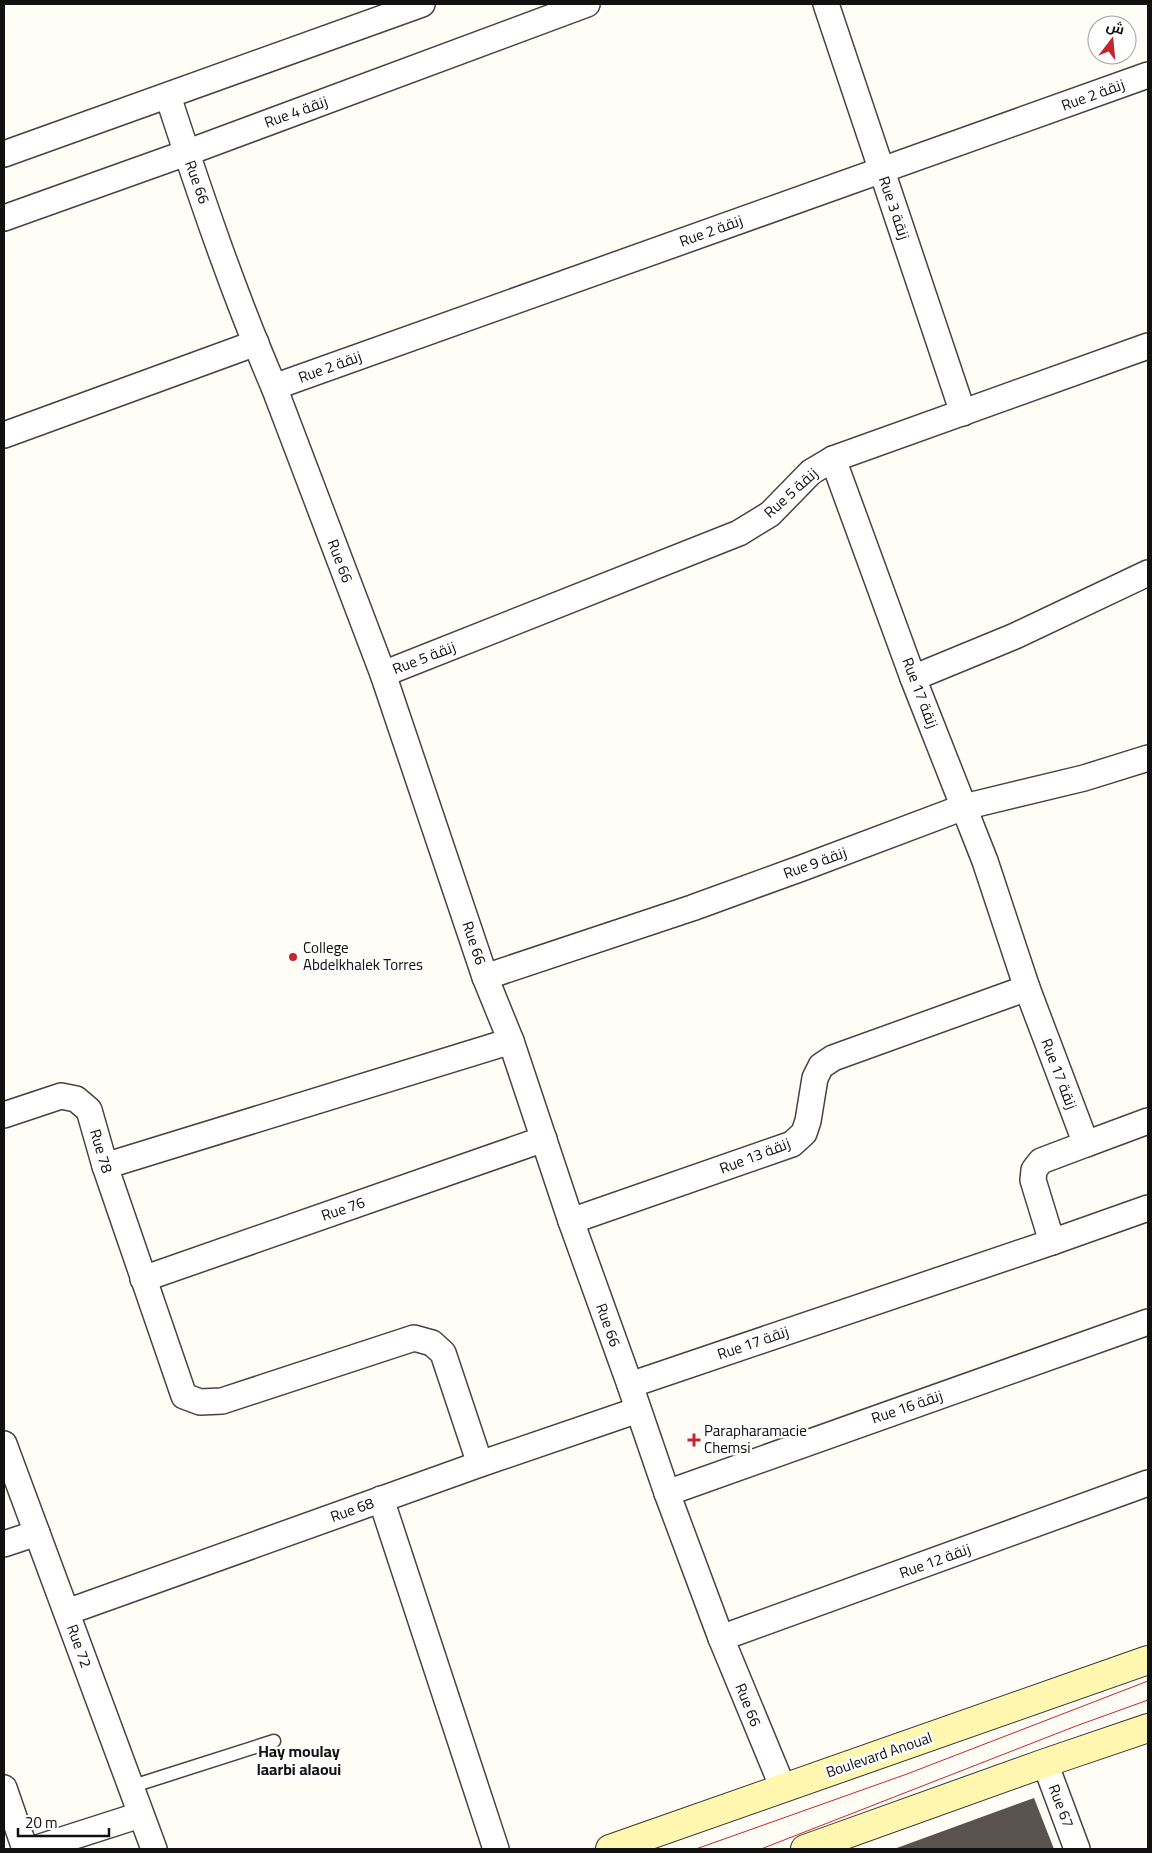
<svg xmlns="http://www.w3.org/2000/svg" width="1152" height="1853" viewBox="0 0 1152 1853" font-family="Georgia,Cairo,serif">
<rect width="100%" height="100%" fill="#fffdf5"/>
<path fill="#5a524d" d="M1034 1798 1054 1849H894Z"/>
<g fill="none" stroke-linecap="round" stroke-linejoin="round">
<defs>
<path id="lane" d="M130 1787 274 1741"/>
<g id="street">
<path d="M826 4 963 413"/>
<path d="M168 96C200 194 233 292 274 387L383 674 485 977 511 1041 571 1221 630 1385 667 1493 721 1638 783 1788"/>
<path d="M4 154 422 4"/>
<path d="M4 218 186 153 587 4"/>
<path d="M274 387 1148 75"/>
<path d="M4 435 256 343"/>
<path d="M383 674 739 533 770 514 811 472 833 459 1148 346"/>
<path d="M913 678 1015 636 1148 573"/>
<path d="M485 977 692 908 802 868 964 807 1084 778 1148 758"/>
<path d="M4 1115 61 1096 76 1099 89 1110 105 1166 184 1396 200 1402 222 1401 414 1338 432 1343 443 1353 480 1464"/>
<path d="M1086 1144 1148 1121"/>
<path d="M105 1166 511 1041"/>
<path d="M571 1221 792 1144 804 1133 808 1121 815 1078 821 1066 833 1058 1027 988"/>
<path d="M1052 1242 1148 1208"/>
<path d="M143 1279 544 1139"/>
<path d="M630 1385 1052 1242 1033 1180 1034 1170 1041 1161 1086 1144 1027 988 985 861 913 678 833 459"/>
<path d="M4 1444 154 1849"/>
<path d="M667 1493 1148 1322"/>
<path d="M381 1499 496 1849"/>
<path d="M4 1544 37 1533"/>
<path d="M67 1612 480 1464 638 1410"/>
<path d="M721 1638 1148 1483"/>
<path d="M1045 1763 1077 1849"/>
<path d="M4 1788 25 1849"/>
<path d="M34 1849 140 1815"/>
</g>
<g id="secondary">
<path d="M610 1849 1148 1660"/>
<path d="M805 1849 1045 1763 1148 1728"/>
</g>
</defs>
<use href="#lane" stroke="#444" stroke-width="15"/>
<use href="#street" stroke="#444" stroke-width="28"/>
<use href="#secondary" stroke="#333" stroke-width="30"/>
<use href="#lane" stroke="#fff" stroke-width="12"/>
<use href="#street" stroke="#fff" stroke-width="25"/>
<use href="#secondary" stroke="#fff6b0" stroke-width="28"/>
<g stroke="#c4262e" stroke-width="1">
<path d="M696 1849 907 1774 1148 1681"/>
<path d="M761 1849 1076 1726 1148 1700"/>
</g>
</g>
<g fill="#c4262e" stroke="#fff" stroke-width="2">
<circle cx="293" cy="957" r="5"/>
<path d="M691.5 1432.5h5v5h5v5h-5v5h-5v-5h-5v-5h5z"/>
</g>
<g text-anchor="middle" stroke-width="5" stroke-linejoin="round" paint-order="stroke">
<g font-size="15" fill="#111" stroke="#fff">
<text transform="translate(1093 95) rotate(-20)" y="5">Rue 2 زنقة</text>
<text transform="translate(296 112) rotate(-20)" y="5">Rue 4 زنقة</text>
<text transform="translate(197 182) rotate(70)" y="5">Rue 66</text>
<text transform="translate(894 208) rotate(71)" y="5">Rue 3 زنقة</text>
<text transform="translate(711 231) rotate(-20)" y="5">Rue 2 زنقة</text>
<text transform="translate(330 367) rotate(-20)" y="5">Rue 2 زنقة</text>
<text transform="translate(791 493) rotate(-42)" y="5">Rue 5 زنقة</text>
<text transform="translate(340 561) rotate(69)" y="5">Rue 66</text>
<text transform="translate(424 658) rotate(-21)" y="5">Rue 5 زنقة</text>
<text transform="translate(920 693) rotate(69)" y="5">Rue 17 زنقة</text>
<text transform="translate(815 863) rotate(-20)" y="5">Rue 9 زنقة</text>
<text transform="translate(474 943) rotate(71)" y="5">Rue 66</text>
<text transform="translate(1059 1074) rotate(69)" y="5">Rue 17 زنقة</text>
<text transform="translate(101 1151) rotate(73)" y="5">Rue 78</text>
<text transform="translate(755 1156) rotate(-21)" y="5">Rue 13 زنقة</text>
<text transform="translate(343 1209) rotate(-19)" y="5">Rue 76</text>
<text transform="translate(608 1325) rotate(70)" y="5">Rue 66</text>
<text transform="translate(753 1343) rotate(-19)" y="5">Rue 17 زنقة</text>
<text transform="translate(907 1407) rotate(-19)" y="5">Rue 16 زنقة</text>
<text transform="translate(352 1510) rotate(-20)" y="5">Rue 68</text>
<text transform="translate(935 1561) rotate(-20)" y="5">Rue 12 زنقة</text>
<text transform="translate(79 1646) rotate(70)" y="5">Rue 72</text>
<text transform="translate(748 1705) rotate(68)" y="5">Rue 66</text>
<text transform="translate(879 1755) rotate(-19)" y="5">Boulevard Anoual</text>
<text transform="translate(1061 1806) rotate(69)" y="5">Rue 67</text>
</g>
<g font-size="15" fill="#111" stroke="#fff" text-anchor="start">
<text x="303" y="953">College<tspan x="303" dy="17">Abdelkhalek Torres</tspan></text>
<text x="704" y="1436">Parapharamacie<tspan x="704" dy="17">Chemsi</tspan></text>
</g>
<g font-size="16" font-weight="bold" fill="#111" stroke="#fff">
<text x="299" y="1757">Hay moulay<tspan x="299" dy="18">laarbi alaoui</tspan></text>
</g>
</g>
<rect width="1152" height="1853" fill="none" stroke="#111111" stroke-width="10"/>
<g transform="translate(1112 40) rotate(16)"><circle r="24" fill="#ffffff" stroke="#a0a0a0"/>
<path d="M0-4L9 19L0 12L-9 19Z" fill="#c4262e"/>
<text y="-8" font-size="14" font-weight="bold" text-anchor="middle" fill="#111111">ش</text>
</g>
<path d="M18 1828v8h91v-8" fill="none" stroke="#111111" stroke-width="2.5"/>
<text x="25" y="1828" font-size="15" fill="#111111" stroke="#ffffff" stroke-width="4" paint-order="stroke">20 m</text>
</svg>
